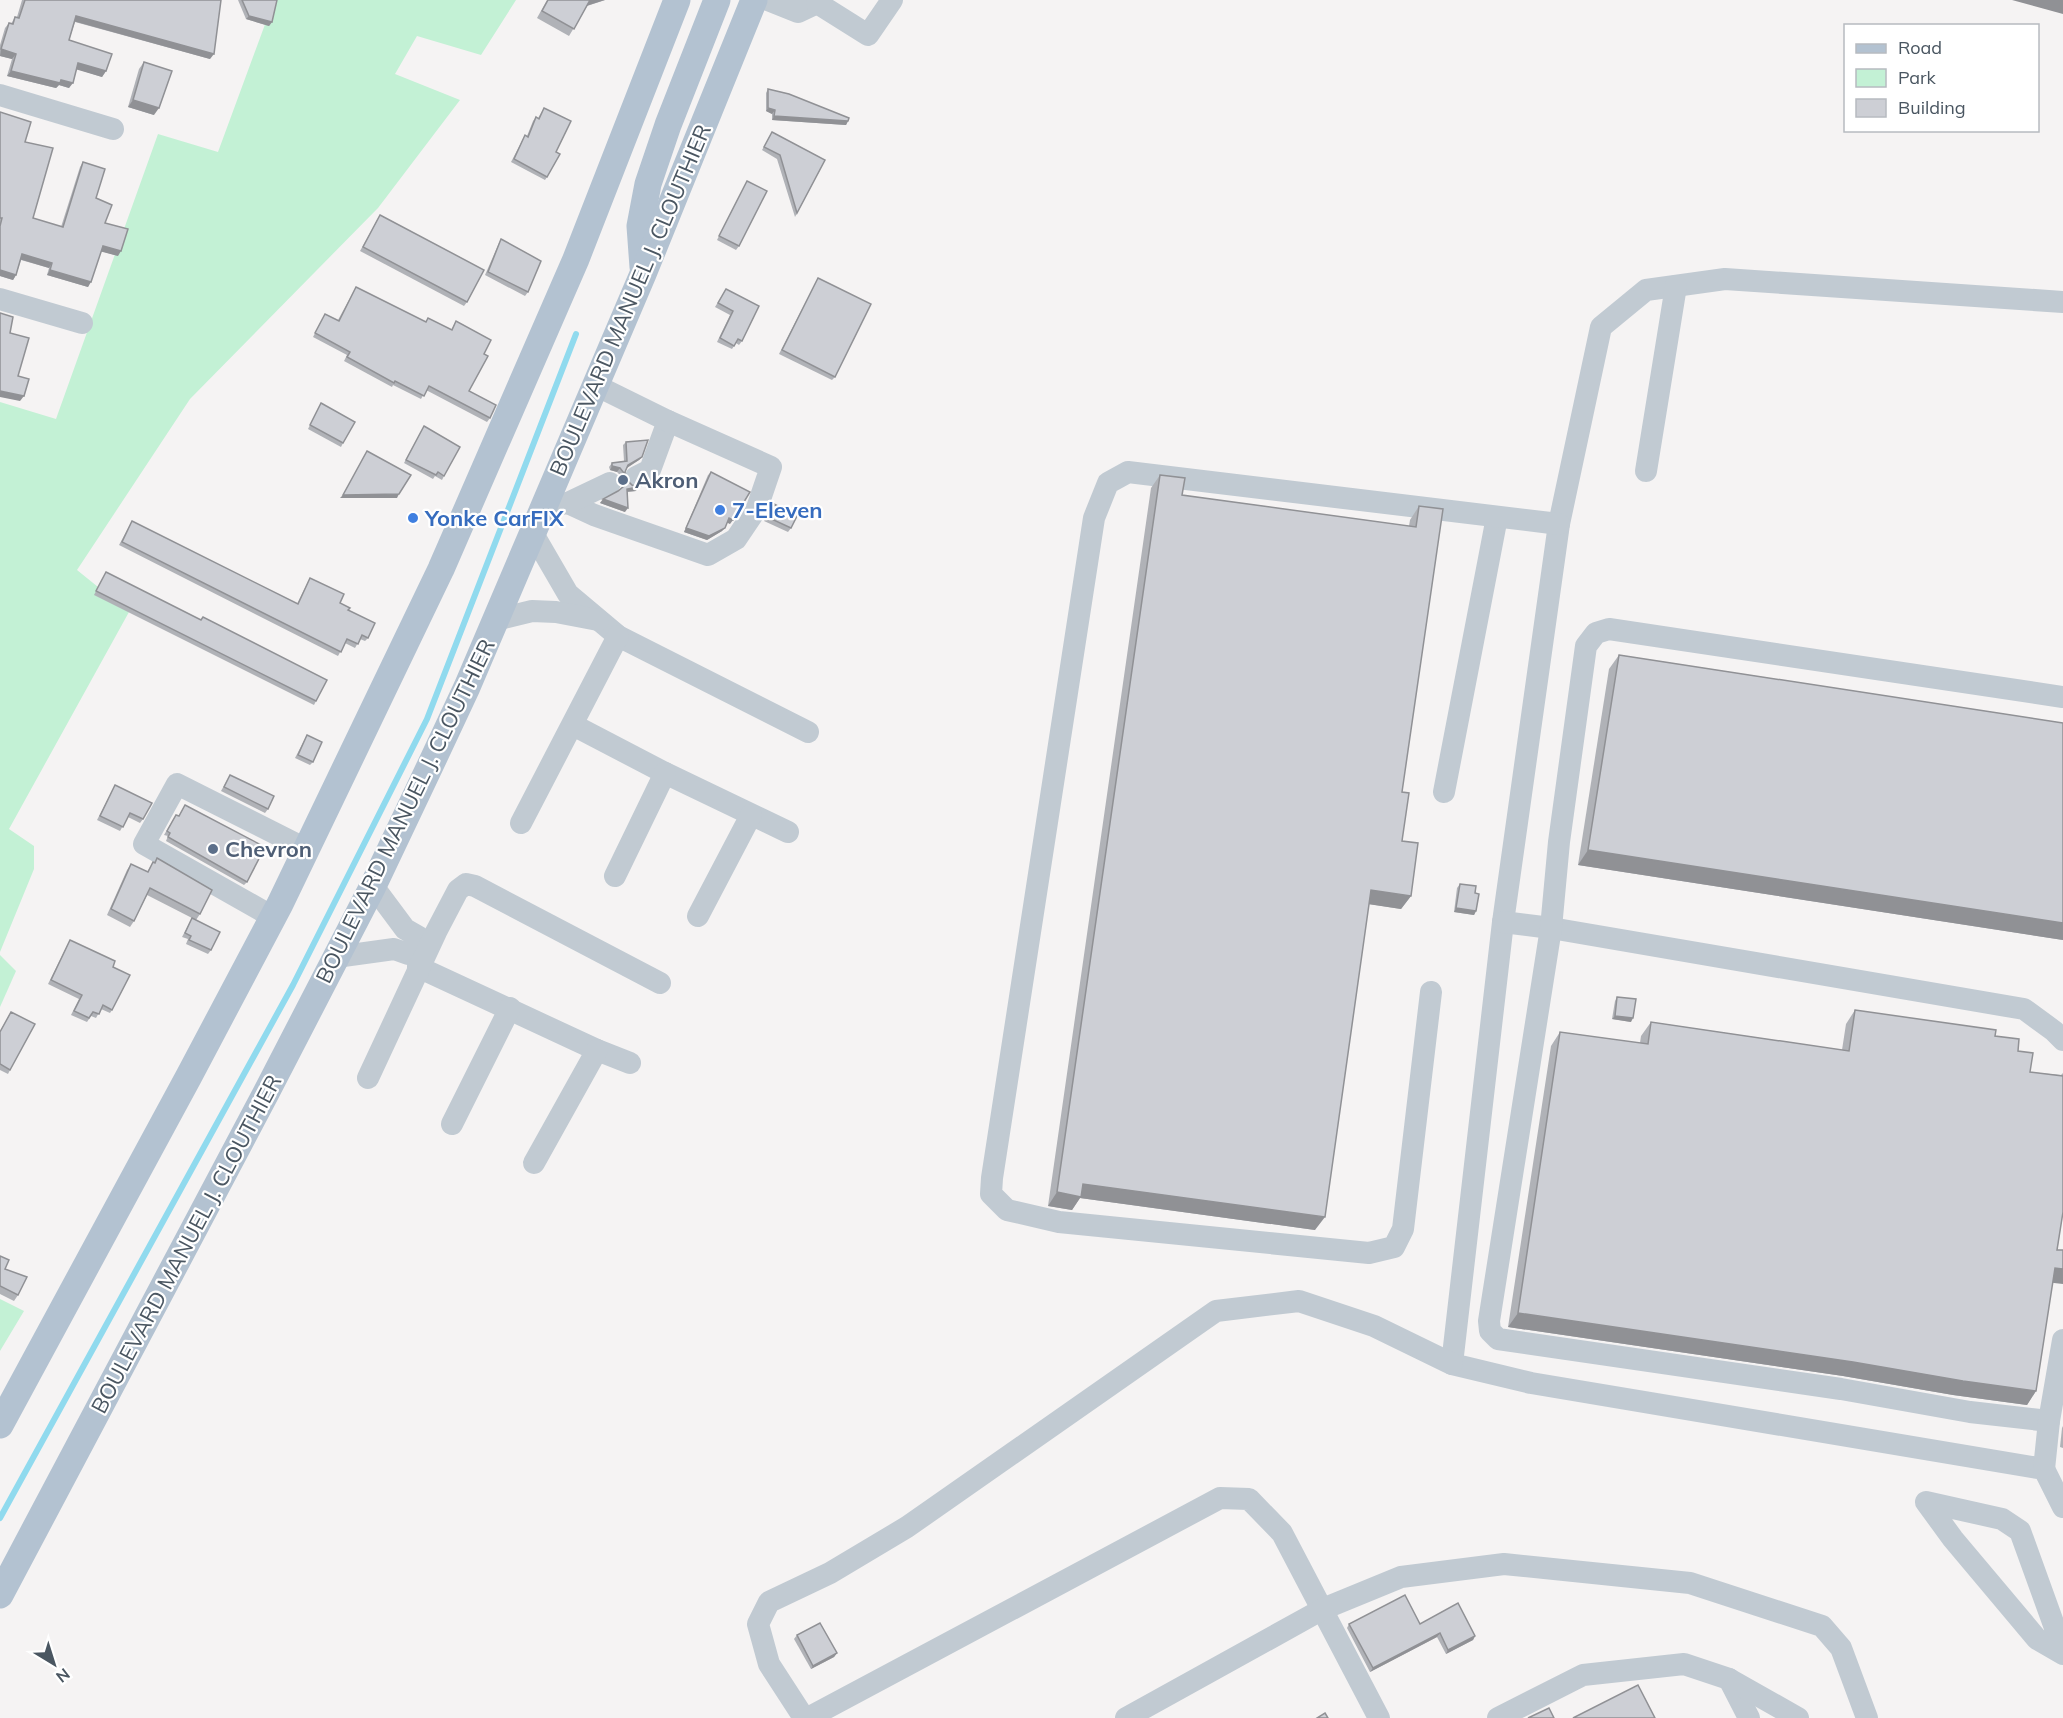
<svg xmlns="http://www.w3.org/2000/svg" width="2063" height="1718" viewBox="0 0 2063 1718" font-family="Mulish,sans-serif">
<rect width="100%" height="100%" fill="#f5f3f3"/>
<g fill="#c3f1d5">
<path d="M274 0H516L481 55 417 36 395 74 460 100 378 208 190 399 77 570 129 612 9 829 34 846V869L0 952V402L56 419 158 134 218 152Z"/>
<path d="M0 955 16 971 0 1007Z"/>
<path d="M0 1299 24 1311 0 1351Z"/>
</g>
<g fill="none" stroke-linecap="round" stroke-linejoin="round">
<path stroke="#90daee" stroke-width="6" d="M0 1518 293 985 427 719 576 334"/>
<g stroke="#c1cad2" stroke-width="22">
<path d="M768 0 798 12 817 3 819 0"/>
<path d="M817 3 868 35 892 0"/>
<path d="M0 95 113 129"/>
<path d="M0 299 82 323"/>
<path d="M2063 302 1725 279 1646 290 1601 327 1559 524 1503 922 1452 1364 1531 1383 2044 1469 2063 1507"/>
<path d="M1646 471 1676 286"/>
<path d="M636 477 650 470 668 421"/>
<path d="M568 503 594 515 708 555 736 539 757 508 771 467 668 421 595 385"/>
<path d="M560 504 568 503 610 483"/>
<path d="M532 532 568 594 618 636 808 732"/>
<path d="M495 620 532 611 556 612 598 620"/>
<path d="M573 725 665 773 788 832"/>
<path d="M1444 792 1497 517"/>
<path d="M521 823 618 636"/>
<path d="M615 876 665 773"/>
<path d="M698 916 751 815"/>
<path d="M273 917 144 844 177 784 306 849"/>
<path d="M1503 922 1551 928 2024 1009 2054 1031 2063 1040"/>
<path d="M336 957 394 949 408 954 427 950 419 937 405 929 373 886"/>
<path d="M418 967 597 1050 630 1063"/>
<path d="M1431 992 1403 1229 1394 1247 1369 1253 1059 1222 1007 1210 991 1194 992 1178 1094 518 1108 483 1128 472 1559 524"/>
<path d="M368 1078 436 932 458 890 466 884 475 886 660 983"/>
<path d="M452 1124 510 1008"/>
<path d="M534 1163 597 1050"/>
<path d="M2049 1421 1970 1412 1841 1389 1498 1339 1490 1331 1489 1321 1551 928 1559 842 1586 646 1596 633 1609 629 2063 697"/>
<path d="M2044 1469 2049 1421 2063 1340"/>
<path d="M2063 1650 2020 1531 2002 1519 1926 1502 1953 1539 2037 1639 2063 1654"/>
<path d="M1729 1679 1749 1718"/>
<path d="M804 1718 769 1664 758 1624 769 1602 830 1573 907 1527 1216 1311 1299 1301 1374 1326 1452 1364"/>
<path d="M808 1718 1220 1498 1249 1499 1282 1533 1379 1718"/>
<path d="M1126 1718 1323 1609 1401 1577 1504 1564 1690 1583 1822 1626 1841 1648 1867 1718"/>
<path d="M1498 1718 1583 1675 1684 1664 1729 1679 1798 1718"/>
</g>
<g stroke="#b3c2d1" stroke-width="27">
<path d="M643 267 640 226 648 184 668 125 717 0"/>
<path d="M0 1425 189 1076 280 904 441 569 576 259 677 0"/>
<path d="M0 1595 266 1093 373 886 430 766 467 687 643 274 754 0"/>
</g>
</g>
<g fill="#b0b2b7">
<path d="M22 0H221L210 59 75 22 69 40 106 71 102 77 77 69 69 88 59 85 56 88 7 76 12 59 0 56V45L5 28 9 23 11 24 15 17H17Z"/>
<path d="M238 0H277L272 22 269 26 246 19Z"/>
<path d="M547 0H605L587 6 569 36 537 18Z"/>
<path d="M144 62 154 115 128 107 139 69Z"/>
<path d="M768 89 848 121 846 125 772 120V114L766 111V93Z"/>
<path d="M544 108 556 152 547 177 545 180 511 162 523 139 525 135 527 136 533 121 536 117 538 118Z"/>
<path d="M0 112 25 142 33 218 61 227 80 167 83 162 118 256 101 251 88 287 47 275 49 268 21 260 16 275 13 280 0 276Z"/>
<path d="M772 132 825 160 795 217 777 159 762 150Z"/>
<path d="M747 181 739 246 736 250 717 240Z"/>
<path d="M380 215 467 302 464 306 360 251Z"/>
<path d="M501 239 528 292 525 296 485 275 499 243Z"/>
<path d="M818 278 835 377 832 380 779 354Z"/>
<path d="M356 287 425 322 451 330 456 321 484 354 469 391 490 418 487 422 426 390 421 399 393 385 392 387 344 361 347 355 313 337 325 314 338 320Z"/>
<path d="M726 289 742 341 739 345 736 343 732 349 717 342 730 315 715 307Z"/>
<path d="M321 403 343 443 341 447 308 429Z"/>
<path d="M424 426 444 476 442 480 435 476 433 479 404 463Z"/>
<path d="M626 442 642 457 639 460 627 468 625 472 627 480 636 491 627 492 625 512 600 503 622 488 623 483 622 477 617 472 610 470 609 467 612 463 624 461 623 445Z"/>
<path d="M711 472 730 524 727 522 722 531 707 540 684 532 708 475Z"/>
<path d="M1160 475 1182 495 1409 526 1410 520 1419 506 1402 792V841L1411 896 1401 909 1369 904 1315 1230 1080 1198 1072 1210 1048 1206 1151 488Z"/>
<path d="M774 504 791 528 788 532 764 521Z"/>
<path d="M132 521 297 604 310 578 348 610 368 638 365 641 360 639 355 648 345 643 338 656 119 545Z"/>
<path d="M106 572 316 701 314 705 94 595Z"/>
<path d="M1619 655 2063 723V940L1578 865 1609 669Z"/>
<path d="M307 735 313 762 310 765 295 758Z"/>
<path d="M230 775 268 809 265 813 221 791Z"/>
<path d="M115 785 143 819 140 823 128 817 120 831 97 820Z"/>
<path d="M185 805 247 882 244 885 166 841 168 836 164 835 174 818 176 815 179 816Z"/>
<path d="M157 858 200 914 196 920 211 950 208 954 186 944 188 939 182 937 192 918 147 895 134 921 130 927 107 915 127 870 131 864 147 872 153 862H154Z"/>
<path d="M1460 884 1475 893 1476 911 1474 915 1454 912 1457 888Z"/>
<path d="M70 940 113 967 112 1010 110 1013 101 1009 96 1018 91 1016 87 1022 71 1015 79 999 48 984Z"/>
<path d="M1617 997 1631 1022 1612 1019 1615 1001Z"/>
<path d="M1855 1010 1995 1036 2018 1051 2030 1072 2061 1075 2063 1073V1212L2036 1391 2027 1405 1953 1395 1843 1376 1508 1327 1551 1046 1560 1032 1640 1043 1641 1036 1651 1022 1842 1050 1846 1024Z"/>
<path d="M11 1012 10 1070 8 1074 0 1070V1031Z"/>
<path d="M0 1256 5 1269 18 1295 14 1301 0 1294Z"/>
<path d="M2063 1426V1448L2060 1447 2062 1428Z"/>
<path d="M1349 1624H1420L1475 1636 1473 1640 1446 1654 1437 1637 1370 1672 1347 1628Z"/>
<path d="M797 1635 837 1653 834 1657 811 1669 794 1639Z"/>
</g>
<g fill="#909195">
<path d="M590 0H605L586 6Z"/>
<path d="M2012 0H2063V14Z"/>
<path d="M76 16 214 54 210 59 73 21Z"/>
<path d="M249 16 272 22 269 26 246 19Z"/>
<path d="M1 49 16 54 12 59 0 56Z"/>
<path d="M78 63 106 71 102 77 75 69Z"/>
<path d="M11 71 61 80 73 83 69 88 59 85 56 88 7 76Z"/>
<path d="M133 100 159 108 154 115 128 107Z"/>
<path d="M768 108 775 110 772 114 766 111Z"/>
<path d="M774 116 848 121 846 125 772 120Z"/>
<path d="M103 246 121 251 118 256 99 251Z"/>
<path d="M22 254 52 263 49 268 19 259Z"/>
<path d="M0 270 16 275 13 280 0 276Z"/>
<path d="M50 270 91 282 88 287 47 275Z"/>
<path d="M0 391 24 396 20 401 0 397Z"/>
<path d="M642 457 639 460 625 469 628 465Z"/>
<path d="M612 466 620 468 617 472 610 470Z"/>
<path d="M638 487 636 491 624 492 627 489Z"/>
<path d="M399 494 397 498H340L343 495Z"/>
<path d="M603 499 628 508 625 512 600 503Z"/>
<path d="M729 518 733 520 730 524 726 522Z"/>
<path d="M686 528H725L722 531 707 540 684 532Z"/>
<path d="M1588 850 2063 923V940L1578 865Z"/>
<path d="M1371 890 1411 896 1401 909 1361 903Z"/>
<path d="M1456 908 1476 911 1474 915 1454 912Z"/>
<path d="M1615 1016 1633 1018 1631 1022 1612 1019Z"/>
<path d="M1083 1184 1325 1217 1315 1230 1080 1198 1072 1210 1048 1206 1057 1192Z"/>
<path d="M2055 1268 2063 1269V1284L2045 1282Z"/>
<path d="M1518 1313 1853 1362 2036 1391 2027 1405 1953 1395 1843 1376 1508 1327Z"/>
<path d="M1440 1633 1437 1637 1370 1672 1373 1668Z"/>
<path d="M1475 1636 1473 1640 1446 1654 1448 1650Z"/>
<path d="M837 1653 834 1657 811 1669 813 1666Z"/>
</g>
<g fill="#cdcfd5" stroke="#909195" stroke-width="1.5">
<path d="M25 0H221L214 54 76 16 69 40 112 54 106 71 78 63 73 83 61 80 60 83 11 71 16 54 1 49 9 23 13 24 15 17 19 18Z"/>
<path d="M242 0H277L272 22 249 16Z"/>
<path d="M548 0H590L574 29 542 11Z"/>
<path d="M144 62 172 71 159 108 133 100Z"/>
<path d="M768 89 789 94 849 118 848 121 774 116 775 110 768 108Z"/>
<path d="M544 108 571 121 556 152 560 154 547 177 514 159 525 135 528 137 536 117 539 119Z"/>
<path d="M0 112 31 122 25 142 53 148 33 218 63 227 83 162 105 169 96 198 112 205 105 223 128 229 121 251 103 246 91 282 50 270 52 263 22 254 16 275 0 270V226L2 218H0Z"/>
<path d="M772 132 825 160 797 213 780 155 764 147Z"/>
<path d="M747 181 767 191 739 246 719 236Z"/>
<path d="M380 215 484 270 467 302 363 247Z"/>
<path d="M501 239 541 261 528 292 488 272Z"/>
<path d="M818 278 871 304 835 377 782 350Z"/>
<path d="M356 287 426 322 428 318 452 330 456 321 491 340 484 354 488 356 469 391 496 405 490 418 429 386 424 396 395 381 394 383 347 357 350 352 315 333 325 314 339 321Z"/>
<path d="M726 289 759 306 742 341 738 339 734 346 720 338 733 311 718 303Z"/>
<path d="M0 313 13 317 10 333 29 338 18 376 29 379 24 396 0 391Z"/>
<path d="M321 403 355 422 343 443 310 425Z"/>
<path d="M424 426 460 447 444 476 438 472 436 475 406 460Z"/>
<path d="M648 440 642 457 628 465 625 472 627 480 632 485 638 487 627 489 628 508 603 499 618 491 624 486 626 480 624 473 620 468 612 466V463L627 461 626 442Z"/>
<path d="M367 451 411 475 399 494 343 495Z"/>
<path d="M711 472 750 492 733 520 729 518 725 528 709 536 686 528Z"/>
<path d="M1160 475 1185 478 1182 495 1416 527 1419 506 1443 509 1402 792 1409 793 1402 841 1418 843 1411 896 1371 890 1325 1217 1083 1184 1081 1197 1057 1192Z"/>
<path d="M774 504 797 516 791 528 767 517Z"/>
<path d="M132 521 298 604 310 578 344 594 340 603 350 608 348 610 375 623 368 638 362 635 358 644 347 639 341 652 122 542Z"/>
<path d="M106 572 201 620 203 617 327 680 316 701 96 591Z"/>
<path d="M1619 655 2063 723V923L1588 850Z"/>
<path d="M307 735 322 742 313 762 298 755Z"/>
<path d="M230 775 274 796 268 809 224 787Z"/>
<path d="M115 785 152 803 143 819 130 813 123 827 100 816Z"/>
<path d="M185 805 265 847 247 882 168 837 170 833 167 831 176 815 179 816Z"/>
<path d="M157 858 212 890 200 914 150 888 134 921 111 909 131 864 148 872 153 862 155 863Z"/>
<path d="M1460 884 1476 886 1475 893 1479 894 1476 911 1456 908Z"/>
<path d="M192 918 220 932 211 950 189 940 191 936 185 933Z"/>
<path d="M70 940 115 961 113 967 130 975 112 1010 103 1005 99 1014 93 1012 89 1018 74 1011 82 995 51 980Z"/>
<path d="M1617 997 1636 999 1633 1018 1615 1016Z"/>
<path d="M1855 1010 1996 1030 1995 1036 2019 1039 2018 1051 2033 1053 2030 1072 2063 1076V1212L2057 1250H2063V1269L2055 1268 2036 1391 1963 1381 1853 1362 1518 1313 1560 1032 1648 1044 1651 1022 1849 1051Z"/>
<path d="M11 1012 35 1024 10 1070 0 1064V1032Z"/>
<path d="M0 1256 9 1260 5 1269 27 1277 18 1295 0 1286Z"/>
<path d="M1405 1595 1420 1624 1458 1603 1475 1636 1448 1650 1440 1633 1373 1668 1349 1624Z"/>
<path d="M820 1623 837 1653 813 1666 797 1635Z"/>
<path d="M1638 1685 1655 1718H1573Z"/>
<path d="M1549 1708 1554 1718H1528Z"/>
<path d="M1325 1713 1328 1718H1317Z"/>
</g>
<g fill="#5c6f8a" stroke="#fff" stroke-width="2">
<circle cx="623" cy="480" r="6"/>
<circle cx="213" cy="849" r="6"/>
</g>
<g fill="#3f7fe0" stroke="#fff" stroke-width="2">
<circle cx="720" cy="510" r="6"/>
<circle cx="413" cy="518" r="6"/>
</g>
<g text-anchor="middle" stroke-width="4.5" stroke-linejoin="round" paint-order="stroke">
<g font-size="22" fill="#4a5661" stroke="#fff">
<text transform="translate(630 300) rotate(-67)" y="8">BOULEVARD MANUEL J. CLOUTHIER</text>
<text transform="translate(405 811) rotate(-64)" y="8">BOULEVARD MANUEL J. CLOUTHIER</text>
<text transform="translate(186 1244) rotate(-62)" y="8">BOULEVARD MANUEL J. CLOUTHIER</text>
</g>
<g font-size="22" font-weight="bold" fill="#4e5e75" stroke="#fff" text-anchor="start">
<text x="635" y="488">Akron</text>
<text x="225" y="857">Chevron</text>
</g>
<g font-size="22" font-weight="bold" fill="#366cbe" stroke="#fff" text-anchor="start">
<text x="732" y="518">7-Eleven</text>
<text x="425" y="526">Yonke CarFIX</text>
</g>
</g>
<rect x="1844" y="24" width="195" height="108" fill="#ffffff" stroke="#b7bbc0" stroke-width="1.5"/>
<rect x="1856" y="44" width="30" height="9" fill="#b3c2d1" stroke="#b7bbc0" stroke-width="1.5"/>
<text x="1898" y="54" font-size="18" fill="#4a5661">Road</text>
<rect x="1856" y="69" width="30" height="18" fill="#c3f1d5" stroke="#b7bbc0" stroke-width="1.5"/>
<text x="1898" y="84" font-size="18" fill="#4a5661">Park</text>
<rect x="1856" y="99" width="30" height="18" fill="#cdcfd5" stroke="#b7bbc0" stroke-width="1.5"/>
<text x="1898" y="114" font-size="18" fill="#4a5661">Building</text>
<g transform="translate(54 1664) rotate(142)" stroke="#ffffff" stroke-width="4.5" paint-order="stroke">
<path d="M0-4.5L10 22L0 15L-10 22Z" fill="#4a5661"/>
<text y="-9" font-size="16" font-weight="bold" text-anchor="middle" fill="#4a5661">N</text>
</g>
</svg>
